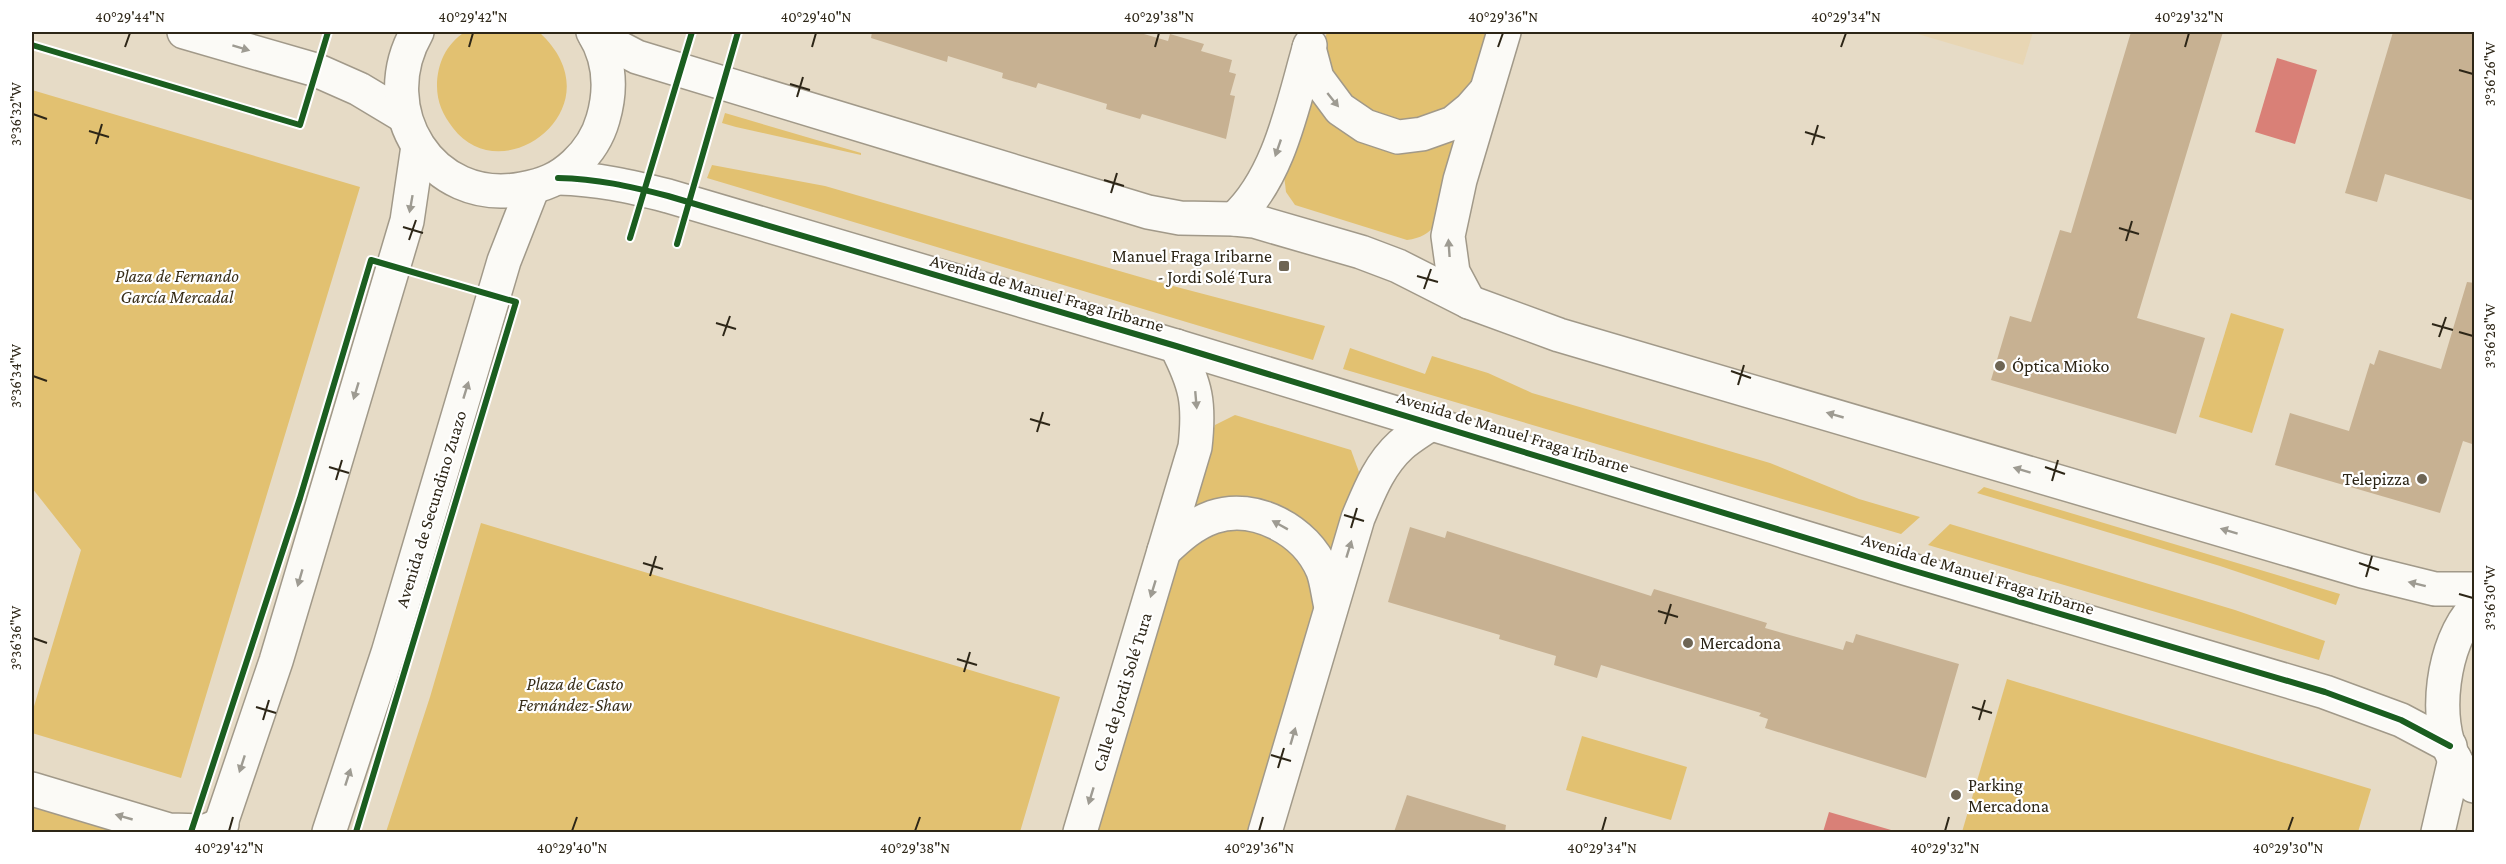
<svg xmlns="http://www.w3.org/2000/svg" width="2506" height="864" viewBox="0 0 2506 864" font-family="'Crimson Pro',serif">
<rect width="100%" height="100%" fill="#e6dbc6"/>
<path fill="#e8d6b4" d="M1911 32H2033L2023 65Z"/>
<g fill="#e2c171">
<path d="M465 32H539C620 106 503 194 453 128 443 115 437 102 437 86 437 64 446 44 465 32Z"/>
<path d="M1327 32H1493L1436 224C1428 234 1421 238 1407 240L1295 205 1286 192 1284 175Z"/>
<path d="M32 90 360 187 181 778 32 733V713L81 550 32 488Z"/>
<path d="M725 113 861 153V155L736 127 722 123Z"/>
<path d="M712 165 825 186 1154 281 1325 326 1313 360 707 178Z"/>
<path d="M2231 313 2284 329 2252 433 2199 417Z"/>
<path d="M1350 348 1425 374 1432 356 1488 373 1532 393 1770 463 1859 499 1920 517 1901 534 1343 369Z"/>
<path d="M1235 415 1351 450 1359 472 1251 832H1091L1215 425Z"/>
<path d="M1984 487 2340 594 2336 605 2220 566 1977 493Z"/>
<path d="M481 523 1060 697 1020 832H386L430 697Z"/>
<path d="M1950 524 2235 610 2325 641 2319 660 1928 545Z"/>
<path d="M2007 679 2371 789 2358 832H1962Z"/>
<path d="M1582 736 1687 767 1671 820 1566 790Z"/>
<path d="M32 802 133 832H32Z"/>
</g>
<g fill="#d98077">
<path d="M2277 58 2317 70 2295 144 2255 132Z"/>
<path d="M1829 812 1898 832H1823Z"/>
</g>
<g fill="#c7b192">
<path d="M872 32H1137L1168 41 1170 34 1204 44 1201 51 1232 60 1229 72 1236 74 1230 95 1235 96 1226 139 1142 114 1140 119 1106 109 1107 104 1038 83 1036 88 1002 78 1003 73 948 56 947 62 871 38Z"/>
<path d="M2131 32H2223L2137 318 2205 338 2176 434 1991 380 2010 316 2031 322 2060 230 2071 233Z"/>
<path d="M2393 32H2475V201L2385 174 2377 202 2345 193Z"/>
<path d="M2467 282 2475 283V445L2463 441 2440 513 2275 465 2290 413 2349 431 2370 363 2374 365 2379 350 2441 369Z"/>
<path d="M1410 527 1445 538 1447 531 1651 596 1654 589 1767 623 1765 628 1843 650 1846 641 1853 643 1856 634 1959 664 1926 778 1765 728 1768 719 1759 716 1761 713 1601 665 1597 678 1554 665 1556 656 1499 639 1500 635 1388 602Z"/>
<path d="M1407 795 1506 825 1505 832H1394Z"/>
</g>
<g fill="none" stroke-linecap="round" stroke-linejoin="round">
<defs>
<g id="minor">
<path d="M1309 48 1317 78 1340 109 1365 126 1398 137 1422 134 1453 123 1470 109 1484 93"/>
<path d="M1234 219C1280 177 1293 103 1310 45"/>
<path d="M1469 302 1453 272 1448 236 1460 180 1504 32"/>
<path d="M1164 551C1179 537 1193 524 1213 517 1255 503 1306 530 1323 571 1327 582 1328 595 1331 607"/>
<path d="M32 789 169 830 206 831 222 824"/>
<path d="M1080 832 1195 447C1200 403 1196 385 1176 346"/>
<path d="M1265 832 1358 518C1369 492 1379 465 1401 445 1410 437 1422 430 1432 423"/>
<path d="M2438 832 2455 759"/>
</g>
<g id="tertiary">
<path d="M184 32 316 70 359 89 404 116"/>
<path d="M417 32C372 110 431 206 522 189 544 185 559 179 575 164 589 151 598 137 603 119 612 88 610 59 593 32"/>
<path d="M595 35 637 57 1148 212 1180 218 1234 219 1254 221 1361 252 1398 266 1469 302 1559 335 2362 571 2435 589H2474"/>
<path d="M558 178C598 179 629 186 668 196L1176 346 1908 569 2325 692 2401 720 2450 746"/>
<path d="M2474 609C2443 642 2432 720 2455 760 2460 769 2468 778 2474 786"/>
<path d="M218 832 276 661 407 221 418 146"/>
<path d="M329 832 388 653 504 261 533 187"/>
</g>
</defs>
<use href="#minor" stroke="#a19989" stroke-width="36"/>
<use href="#tertiary" stroke="#a19989" stroke-width="36"/>
<use href="#minor" stroke="#fbfaf6" stroke-width="33"/>
<use href="#tertiary" stroke="#fbfaf6" stroke-width="33"/>
<defs>
<g id="cycleway">
<path d="M32 45 300 125 328 32"/>
<path d="M558 178C598 179 629 186 668 196L1176 346 1908 569 2325 692 2401 720 2450 746"/>
<path d="M630 238 692 32"/>
<path d="M677 244 738 32"/>
<path d="M191 832 300 498 371 260 516 302 356 832"/>
</g>
</defs>
<use href="#cycleway" stroke="#fff" stroke-width="10"/>
<use href="#cycleway" stroke="#1b5e20" stroke-width="6"/>
</g>
<defs><path id="oneway-solid" d="M-6-.8H1V-3.2L6.5 0L1 3.2V.8H-6Z" transform="scale(1.5)"/></defs>
<g fill="#9e9b92">
<use href="#oneway-solid" transform="translate(241 48) rotate(17)"/>
<use href="#oneway-solid" transform="translate(1333 100) rotate(51)"/>
<use href="#oneway-solid" transform="translate(1278 148) rotate(109)"/>
<use href="#oneway-solid" transform="translate(411 204) rotate(100)"/>
<use href="#oneway-solid" transform="translate(1449 248) rotate(-94)"/>
<use href="#oneway-solid" transform="translate(466 390) rotate(-73)"/>
<use href="#oneway-solid" transform="translate(356 391) rotate(107)"/>
<use href="#oneway-solid" transform="translate(1196 400) rotate(85)"/>
<use href="#oneway-solid" transform="translate(1835 415) rotate(-164)"/>
<use href="#oneway-solid" transform="translate(2022 470) rotate(-163)"/>
<use href="#oneway-solid" transform="translate(1280 525) rotate(-151)"/>
<use href="#oneway-solid" transform="translate(2229 531) rotate(-163)"/>
<use href="#oneway-solid" transform="translate(1349 549) rotate(-73)"/>
<use href="#oneway-solid" transform="translate(300 578) rotate(106)"/>
<use href="#oneway-solid" transform="translate(2417 584) rotate(-166)"/>
<use href="#oneway-solid" transform="translate(1153 589) rotate(107)"/>
<use href="#oneway-solid" transform="translate(1293 736) rotate(-74)"/>
<use href="#oneway-solid" transform="translate(242 764) rotate(108)"/>
<use href="#oneway-solid" transform="translate(348 777) rotate(-72)"/>
<use href="#oneway-solid" transform="translate(1091 796) rotate(107)"/>
<use href="#oneway-solid" transform="translate(124 817) rotate(-164)"/>
</g>
<path fill="none" stroke="#2d2617" stroke-width="2" d="M125 47 130 33M469 47 473 33M812 47 816 33M1155 47 1159 33M1498 47 1503 33M1841 47 1846 33M2185 47 2189 33M2459 70 2473 74M790 84 810 90M797 97 803 77M33 114 47 119M89 131 109 137M1805 132 1825 138M96 144 102 124M1812 145 1818 125M1104 180 1124 186M1111 193 1117 173M403 227 423 233M2119 228 2139 234M409 240 416 220M2126 241 2132 221M1417 276 1438 282M1424 289 1431 269M716 323 736 329M2432 324 2453 330M2459 332 2473 336M723 336 730 316M2439 337 2446 317M1731 371 1751 378M33 376 47 381M1738 385 1744 365M1030 419 1050 425M1037 432 1043 412M329 467 349 473M2045 467 2065 474M336 480 342 460M2052 481 2058 460M1344 515 1364 521M1351 528 1357 508M643 563 663 569M2359 563 2379 570M650 576 656 556M2366 577 2372 556M2459 594 2473 598M1658 611 1678 617M1665 624 1671 604M33 638 47 643M957 659 977 665M964 672 970 652M256 707 276 713M1972 707 1992 713M263 720 269 700M1979 720 1985 700M1271 755 1291 761M1278 768 1284 748M229 831 233 817M572 831 577 817M915 831 920 817M1259 831 1263 817M1602 831 1606 817M1945 831 1949 817M2288 831 2293 817"/>
<g fill="#6e6554" stroke="#fff" stroke-width="2">
<rect x="1278" y="260" width="12" height="12" rx="3"/>
<circle cx="2000" cy="366" r="6"/>
<circle cx="2422" cy="479" r="6"/>
<circle cx="1688" cy="643" r="6"/>
<circle cx="1956" cy="795" r="6"/>
</g>
<g text-anchor="middle" stroke-width="4.5" stroke-linejoin="round" paint-order="stroke">
<g font-size="18" fill="#2d2617" stroke="#fff" text-anchor="start">
<text x="1272" y="262" text-anchor="end">Manuel Fraga Iribarne<tspan x="1272" dy="21">- Jordi Solé Tura</tspan></text>
<text x="2012" y="372">Óptica Mioko</text>
<text x="2410" y="485" text-anchor="end">Telepizza</text>
<text x="1700" y="649">Mercadona</text>
<text x="1968" y="791">Parking<tspan x="1968" dy="21">Mercadona</tspan></text>
</g>
<g font-size="18" font-style="italic" fill="#382e19" stroke="#fff">
<text x="177" y="282">Plaza de Fernando<tspan x="177" dy="21">García Mercadal</tspan></text>
<text x="575" y="690">Plaza de Casto<tspan x="575" dy="21">Fernández-Shaw</tspan></text>
</g>
<g font-size="18" fill="#2d2617" stroke="#fff">
<text transform="translate(1047 293) rotate(16)" y="6">Avenida de Manuel Fraga Iribarne</text>
<text transform="translate(1513 432) rotate(17)" y="6">Avenida de Manuel Fraga Iribarne</text>
<text transform="translate(431 509) rotate(-73)" y="6">Avenida de Secundino Zuazo</text>
<text transform="translate(1978 574) rotate(17)" y="6">Avenida de Manuel Fraga Iribarne</text>
<text transform="translate(1122 692) rotate(-73)" y="6">Calle de Jordi Solé Tura</text>
</g>
</g>
<rect width="2506" height="864" fill="none" stroke="#ffffff" stroke-width="66"/>
<rect x="33" y="33" width="2440" height="798" fill="none" stroke="#2d2617" stroke-width="2"/>
<g font-size="15" text-anchor="middle" fill="#2d2617">
<text x="130" y="22">40°29'44"N</text>
<text x="473" y="22">40°29'42"N</text>
<text x="816" y="22">40°29'40"N</text>
<text x="1159" y="22">40°29'38"N</text>
<text x="1503" y="22">40°29'36"N</text>
<text x="1846" y="22">40°29'34"N</text>
<text x="2189" y="22">40°29'32"N</text>
<text transform="translate(2490 74) rotate(-90)" y="5">3°36'26"W</text>
<text transform="translate(16 114) rotate(-90)" y="5">3°36'32"W</text>
<text transform="translate(2490 336) rotate(-90)" y="5">3°36'28"W</text>
<text transform="translate(16 376) rotate(-90)" y="5">3°36'34"W</text>
<text transform="translate(2490 598) rotate(-90)" y="5">3°36'30"W</text>
<text transform="translate(16 638) rotate(-90)" y="5">3°36'36"W</text>
<text x="229" y="853">40°29'42"N</text>
<text x="572" y="853">40°29'40"N</text>
<text x="915" y="853">40°29'38"N</text>
<text x="1259" y="853">40°29'36"N</text>
<text x="1602" y="853">40°29'34"N</text>
<text x="1945" y="853">40°29'32"N</text>
<text x="2288" y="853">40°29'30"N</text>
</g>
</svg>
